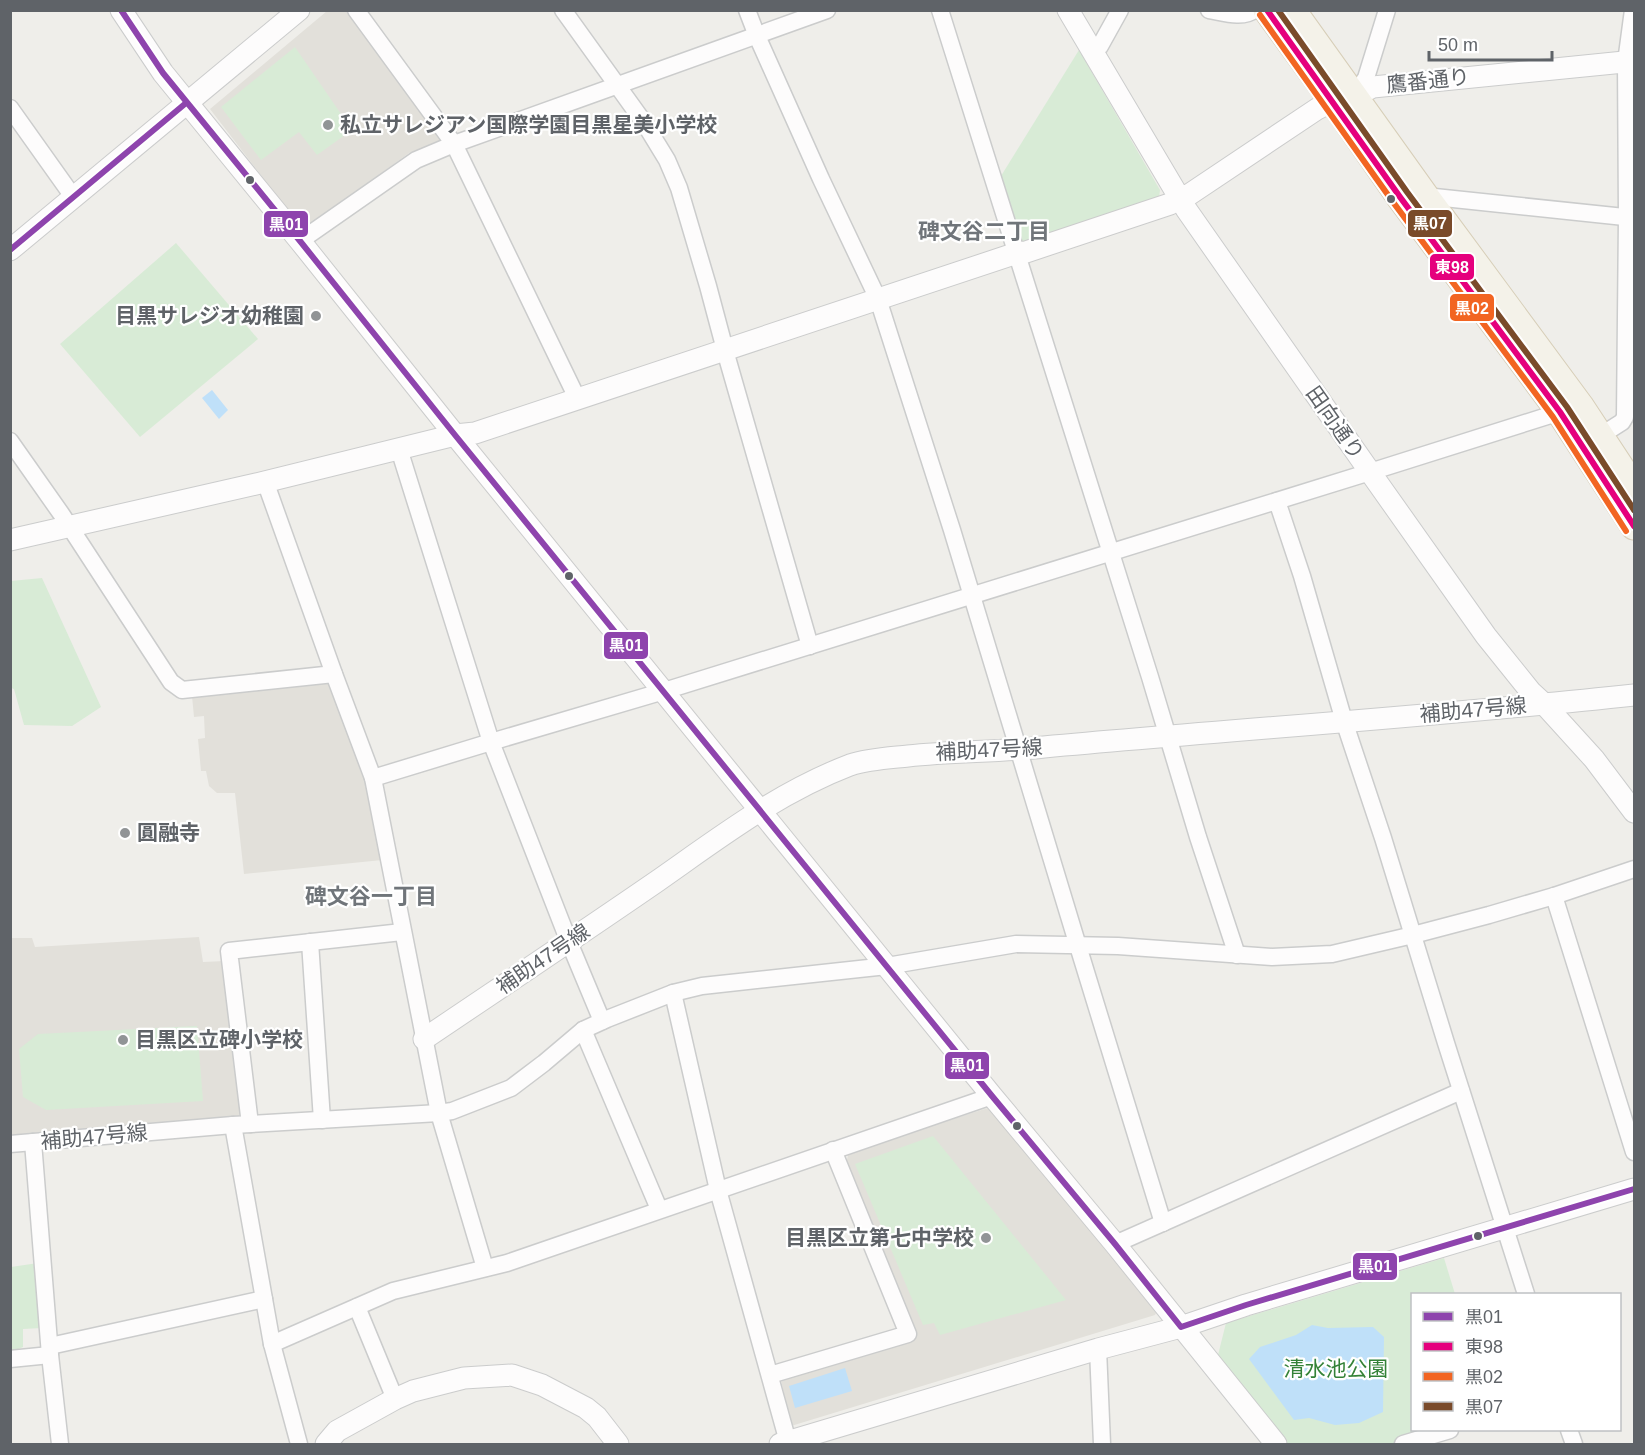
<svg xmlns="http://www.w3.org/2000/svg" width="1645" height="1455" viewBox="0 0 1645 1455" font-family="Arial,'Noto Sans JP',sans-serif">
<rect width="100%" height="100%" fill="#efeeea"/>
<g fill="#e2e0da">
<path d="M327 11H346L447 141 409 153 303 230 210 109Z"/>
<path d="M324 681 331 685 366 781 382 860 244 874 235 793H217L209 786 206 771H201L198 739 205 738 204 716 194 717 192 696Z"/>
<path d="M199 937 203 962 225 961 245 1118 11 1136V938H32L35 947Z"/>
<path d="M991 1107 1156 1313 1155 1315 791 1426 781 1380 916 1337 846 1163 849 1152Z"/>
</g>
<g fill="#d8ebd6">
<path d="M295 47 352 130 317 155 299 132 261 160 221 107Z"/>
<path d="M1079 50 1160 190 1159 198 1024 244 1020 240 1001 176Z"/>
<path d="M176 243 258 339 140 437 60 344Z"/>
<path d="M42 578 101 707 72 726 24 725 14 689 11 688V581Z"/>
<path d="M197 1026 203 1101 46 1110 23 1097 19 1049 38 1034Z"/>
<path d="M933 1136 1066 1300 940 1335 934 1323 923 1325 855 1164Z"/>
<path d="M1444 1258 1455 1294H1412V1430H1437L1392 1444H1283L1218 1355 1226 1323Z"/>
<path d="M38 1263 42 1328 23 1329V1347L11 1352V1267Z"/>
</g>
<g fill="#bfe0f9">
<path d="M212 390 228 410 219 419 202 398Z"/>
<path d="M1312 1325 1328 1328 1373 1327 1384 1337 1383 1412 1359 1423 1335 1425 1309 1418 1294 1420 1249 1359 1260 1347 1296 1335Z"/>
<path d="M845 1368 852 1391 795 1408 789 1386Z"/>
</g>
<g fill="none" stroke-linecap="round" stroke-linejoin="round">
<defs>
<g id="minor">
<path d="M356 10 454 144 577 398"/>
<path d="M563 10 645 124 667 160 679 188 708 286 728 361 810 646"/>
<path d="M747 10 757 36 821 179 878 299 952 530 1078 946 1163 1223"/>
<path d="M940 10 1150 677 1198 837 1237 955"/>
<path d="M1209 10C1222 12 1243 19 1254 10"/>
<path d="M1093 52 1100 46 1120 10"/>
<path d="M1354 95 1366 78 1387 10"/>
<path d="M10 108 74 198"/>
<path d="M1425 196 1634 218"/>
<path d="M300 241 416 160 454 144 827 10"/>
<path d="M1600 436 1622 422 1625 417 1627 217 1626 62 1633 10"/>
<path d="M10 441 62 515 171 682 182 690 334 674"/>
<path d="M399 449 491 742 569 942 602 1021"/>
<path d="M265 481 334 674 373 778 439 1113 485 1268"/>
<path d="M1277 501 1302 576 1344 721 1383 838 1446 1043 1526 1294"/>
<path d="M373 778 491 742 664 691 1370 472 1560 412"/>
<path d="M1554 896 1634 1152"/>
<path d="M310 942 322 1120"/>
<path d="M673 993 718 1190 788 1442"/>
<path d="M583 1030 659 1209"/>
<path d="M250 1124 229 951 402 932"/>
<path d="M233 1125 272 1344 299 1444"/>
<path d="M33 1142 50 1355 60 1444"/>
<path d="M10 1144 233 1125 439 1113 452 1111 511 1088 544 1063 583 1030 607 1019 673 993 702 986 887 966 1016 944 1118 946 1272 957 1332 954 1413 935 1489 915 1554 896 1634 869"/>
<path d="M1115 1244 1461 1091"/>
<path d="M357 1307 395 1399"/>
<path d="M272 1344 393 1291 507 1263 992 1096"/>
<path d="M50 1346 264 1299"/>
<path d="M1098 1349 1102 1444"/>
<path d="M10 1359 50 1355"/>
<path d="M770 1375 908 1334 833 1150"/>
<path d="M1569 1430 1574 1444"/>
<path d="M1403 1444 1450 1430"/>
</g>
<g id="tertiary">
<path d="M121 10 163 73 300 241 455 435 992 1096 1115 1244 1276 1444"/>
<path d="M1068 10 1186 209 1370 472 1486 636 1531 692 1544 704 1594 759 1634 812"/>
<path d="M10 250 299 10"/>
<path d="M10 540 256 484 455 435 475 433 1017 253 1026 252 1170 204 1179 198 1190 194 1317 109 1333 101 1354 96 1373 87 1634 61"/>
<path d="M424 1039C501 987 579 935 656 882 719 838 777 793 850 765 868 759 889 758 908 756 953 751 999 752 1044 747 1241 729 1438 716 1634 695"/>
<path d="M326 1444 337 1431 395 1399 413 1391 464 1378 512 1375 542 1385 586 1408 597 1417 618 1444"/>
<path d="M780 1444 1098 1349 1181 1327 1246 1305 1634 1189"/>
</g>
<g id="primary">
<path d="M1267 10 1333 101 1400 197 1560 412 1634 526"/>
<path d="M1292 10 1425 196 1580 406 1634 488"/>
</g>
</defs>
<use href="#minor" stroke="#cbcccc" stroke-width="19"/>
<use href="#tertiary" stroke="#cbcccc" stroke-width="23"/>
<use href="#primary" stroke="#d7ceb8" stroke-width="29"/>
<use href="#minor" stroke="#fdfcfc" stroke-width="16"/>
<use href="#tertiary" stroke="#fdfcfc" stroke-width="21"/>
<use href="#primary" stroke="#f4f2e9" stroke-width="27"/>
<defs>
<g id="bus-1">
<path d="M121 10 163 73 300 241 455 435 992 1096 1115 1244 1181 1327 1246 1305 1634 1189"/>
<path d="M10 250 186 103"/>
</g>
<path id="bus-2" d="M1267 10 1400 197 1560 412 1634 526"/>
<path id="bus-3" d="M1260 15 1393 202 1553 417 1626 531"/>
<path id="bus-4" d="M1278 10 1407 192 1567 407 1634 510"/>
</defs>
<use href="#bus-1" stroke="#fff" stroke-width="10"/>
<use href="#bus-2" stroke="#fff" stroke-width="10"/>
<use href="#bus-3" stroke="#fff" stroke-width="10"/>
<use href="#bus-4" stroke="#fff" stroke-width="10"/>
<use href="#bus-1" stroke="#8e44ad" stroke-width="6"/>
<use href="#bus-2" stroke="#e5007d" stroke-width="6"/>
<use href="#bus-3" stroke="#f26522" stroke-width="6"/>
<use href="#bus-4" stroke="#7a4b2a" stroke-width="6"/>
</g>
<g fill="#919496" stroke="#fff" stroke-width="2">
<circle cx="328" cy="125" r="6"/>
<circle cx="316" cy="316" r="6"/>
<circle cx="125" cy="833" r="6"/>
<circle cx="123" cy="1040" r="6"/>
<circle cx="986" cy="1238" r="6"/>
</g>
<g fill="#5f6368" stroke="#fff" stroke-width="2">
<circle cx="250" cy="180" r="5"/>
<circle cx="1391" cy="199" r="5"/>
<circle cx="569" cy="576" r="5"/>
<circle cx="1017" cy="1126" r="5"/>
<circle cx="1478" cy="1236" r="5"/>
</g>
<g text-anchor="middle" stroke-width="4.5" stroke-linejoin="round" paint-order="stroke">
<g font-size="21" fill="#5f6368" stroke="#fff">
<text transform="translate(1428 81) rotate(-6)" y="7">鷹番通り</text>
<text transform="translate(1335 423) rotate(55)" y="7">田向通り</text>
<text transform="translate(1473 710) rotate(-5)" y="7">補助47号線</text>
<text transform="translate(989 750) rotate(-3)" y="7">補助47号線</text>
<text transform="translate(543 959) rotate(-34)" y="7">補助47号線</text>
<text transform="translate(94 1137) rotate(-5)" y="7">補助47号線</text>
</g>
<g font-size="21" font-weight="bold" fill="#5f6368" stroke="#fff" text-anchor="start">
<text x="340" y="132">私立サレジアン国際学園目黒星美小学校</text>
<text x="304" y="323" text-anchor="end">目黒サレジオ幼稚園</text>
<text x="137" y="840">圓融寺</text>
<text x="135" y="1047">目黒区立碑小学校</text>
<text x="974" y="1245" text-anchor="end">目黒区立第七中学校</text>
</g>
<g font-size="21" fill="#348238" stroke="#fff">
<text x="1336" y="1376">清水池公園</text>
</g>
<g font-size="22" font-weight="bold" fill="#70757a" stroke="#fff">
<text x="984" y="239">碑文谷二丁目</text>
<text x="371" y="904">碑文谷一丁目</text>
</g>
</g>
<g stroke="#fff" stroke-width="2">
<rect x="1407" y="209" width="46" height="29" rx="6" fill="#7a4b2a"/>
<rect x="263" y="210" width="46" height="28" rx="6" fill="#8e44ad"/>
<rect x="1429" y="253" width="46" height="28" rx="6" fill="#e5007d"/>
<rect x="1449" y="293" width="46" height="29" rx="6" fill="#f26522"/>
<rect x="603" y="631" width="46" height="29" rx="6" fill="#8e44ad"/>
<rect x="944" y="1051" width="46" height="29" rx="6" fill="#8e44ad"/>
<rect x="1352" y="1252" width="46" height="29" rx="6" fill="#8e44ad"/>
</g>
<g font-size="16" text-anchor="middle" font-weight="bold" fill="#fff">
<text x="1430" y="229">黒07</text>
<text x="286" y="230">黒01</text>
<text x="1452" y="273">東98</text>
<text x="1472" y="314">黒02</text>
<text x="626" y="651">黒01</text>
<text x="967" y="1071">黒01</text>
<text x="1375" y="1272">黒01</text>
</g>
<rect width="1645" height="1455" fill="none" stroke="#5f6368" stroke-width="24"/>
<rect x="1411" y="1293" width="210" height="138" fill="#ffffff" stroke="#bfc1c3" stroke-width="1.5"/>
<rect x="1423" y="1312" width="30" height="9" fill="#8e44ad" stroke="#bfc1c3" stroke-width="1.5"/>
<text x="1465" y="1323" font-size="18" fill="#5f6368">黒01</text>
<rect x="1423" y="1342" width="30" height="9" fill="#e5007d" stroke="#bfc1c3" stroke-width="1.5"/>
<text x="1465" y="1353" font-size="18" fill="#5f6368">東98</text>
<rect x="1423" y="1372" width="30" height="9" fill="#f26522" stroke="#bfc1c3" stroke-width="1.5"/>
<text x="1465" y="1383" font-size="18" fill="#5f6368">黒02</text>
<rect x="1423" y="1402" width="30" height="9" fill="#7a4b2a" stroke="#bfc1c3" stroke-width="1.5"/>
<text x="1465" y="1413" font-size="18" fill="#5f6368">黒07</text>
<path d="M1429 51v9h123v-9" fill="none" stroke="#5f6368" stroke-width="3"/>
<text x="1438" y="51" font-size="18" fill="#5f6368" stroke="#ffffff" stroke-width="4.5" paint-order="stroke">50 m</text>
</svg>
